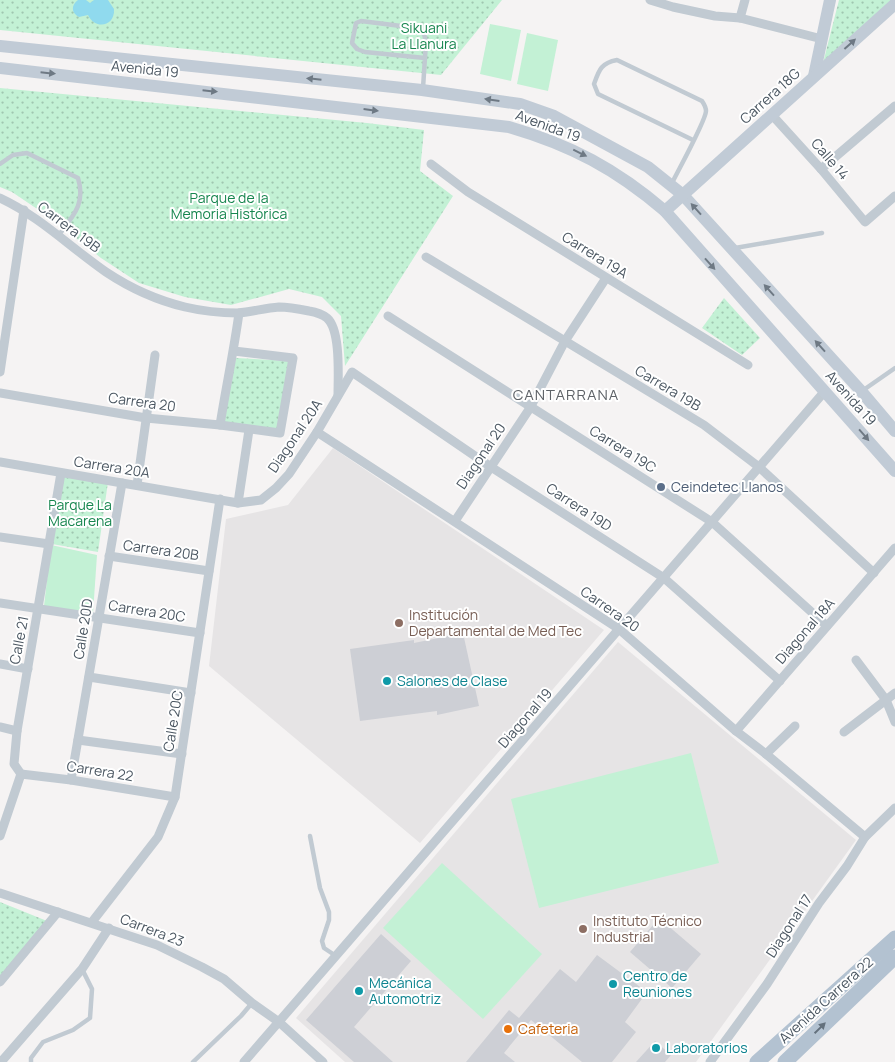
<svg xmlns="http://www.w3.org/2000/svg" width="895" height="1062" viewBox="0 0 895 1062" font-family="Manrope,sans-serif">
<defs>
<pattern id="park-dots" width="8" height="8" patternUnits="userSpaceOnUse" patternTransform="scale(1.25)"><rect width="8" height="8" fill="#c3f1d5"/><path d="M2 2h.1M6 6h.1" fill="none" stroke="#a0c6b0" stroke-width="1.8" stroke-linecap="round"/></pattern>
</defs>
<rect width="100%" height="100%" fill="#f5f3f3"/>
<g fill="#e6e4e5">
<path d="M333 448 604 630 420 843 209 666 226 519 288 505Z"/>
<path d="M618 642 856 840 696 1062H345L296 1018Z"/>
</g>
<g fill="url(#park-dots)">
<path d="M0 0H502L441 75 0 30Z"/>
<path d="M839 0H894L823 63Z"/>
<path d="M0 88 367 123 424 130 420 171 453 196 345 366 341 316 322 297 289 289 231 305 185 297 139 283 101 258 55 221 12 192 0 187Z"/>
<path d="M724 298 760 338 742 355 702 328Z"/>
<path d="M236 358 291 361 278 430 222 422Z"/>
<path d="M63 475 108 482 98 552 52 544Z"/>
<path d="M0 902 47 921 0 977Z"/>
</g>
<g fill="#c3f1d5">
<path d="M490 24 521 30 511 81 480 74Z"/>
<path d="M527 33 558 40 548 91 517 84Z"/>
<path d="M51 545 97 555 93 613 44 606Z"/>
<path d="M691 753 719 863 539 908 511 799Z"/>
<path d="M442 863 542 954 483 1019 383 928Z"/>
</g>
<path fill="#90daee" d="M78 0H86L90 3 94 0H108L114 9C115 27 95 30 88 15L79 17C71 13 71 5 78 0Z"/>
<g fill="#cdcfd5">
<path d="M463 633 479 706 437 715V711L360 721 350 649 414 640V643Z"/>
<path d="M659 918 701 954 672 988 630 952Z"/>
<path d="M381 934 411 961 354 1027 393 1062H354L306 1020Z"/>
<path d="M597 955 647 992 625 1022 636 1032 612 1062H582L531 1020 504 1053 515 1062H466L509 1010 519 1018 560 969 576 982Z"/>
<path d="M655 1041 671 1055 665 1062H636Z"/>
</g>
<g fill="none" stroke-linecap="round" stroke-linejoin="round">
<g stroke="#c1cad2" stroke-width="4.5">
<path d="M423 88 426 42 424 34 417 28 361 21 356 23 352 43 357 49 365 52 425 58"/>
<path d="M0 164 13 155 27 153 78 178C86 204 73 216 58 236"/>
<path d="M672 183C678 171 706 120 706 111 706 107 704 104 702 101L617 60C601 63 599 70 594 84L598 94 693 140"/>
<path d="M735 248 822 233"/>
<path d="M862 391 895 368"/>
<path d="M310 836 320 888 329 912V920L322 941 324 948 336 956"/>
<path d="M31 1062V1058L43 1042 73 1030 90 1018 92 989 82 969"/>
<path d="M193 1062 241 1016 252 1003"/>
</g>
<g stroke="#c1cad2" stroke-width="9">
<path d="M650 0 673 7 715 16 740 18 822 39"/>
<path d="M740 18 745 0"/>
<path d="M772 115 821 169 865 222 895 196"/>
<path d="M431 164 468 192 748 365"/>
<path d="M821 169 895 106"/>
<path d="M0 198C39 216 70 247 106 272 130 288 156 300 185 307 202 311 220 313 238 313 251 312 265 308 279 307 289 307 299 309 309 311 315 312 322 314 327 318 341 330 338 377 338 395"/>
<path d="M426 257 704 425 759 467 874 573"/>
<path d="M388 316 712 522 827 626"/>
<path d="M0 372 24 210"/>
<path d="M0 393 146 418 220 425 280 433 293 358 234 351"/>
<path d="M220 425C226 387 234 350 239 313"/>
<path d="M317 432 619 629 736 731 766 754 865 837"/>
<path d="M0 462 238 503 261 500 276 488 289 474 317 432 352 372 491 467 664 578 780 681"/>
<path d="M137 485 155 355"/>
<path d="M238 503 249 430"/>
<path d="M455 521 530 408 565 341 606 278"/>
<path d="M0 537 49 544"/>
<path d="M109 556 209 571"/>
<path d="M0 603 200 633"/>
<path d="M856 660 886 700 895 722"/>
<path d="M0 664 28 669"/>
<path d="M89 677 191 693"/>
<path d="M0 727 17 731"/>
<path d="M736 731 895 548"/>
<path d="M844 732 895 693"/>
<path d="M78 740 182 754"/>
<path d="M766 754 795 726"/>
<path d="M21 774 71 780 175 797"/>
<path d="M71 780 122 483"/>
<path d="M0 836 21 774 14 764 17 731 61 473"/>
<path d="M0 893 157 945 202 967 224 979 252 1003 279 1022 323 1062"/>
<path d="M92 922 158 837 175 797 220 499"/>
<path d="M0 982 58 912"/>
<path d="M1 1062 82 969 109 928"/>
<path d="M244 1062 825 391"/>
<path d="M710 1062 767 984 819 903 847 866 865 837 895 808"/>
</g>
<g stroke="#c1cbd6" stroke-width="12">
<path d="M0 46 422 90 520 104 554 116 648 167 683 195 861 391 895 431"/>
<path d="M0 68 509 127C571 145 616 169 665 211L895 471"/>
<path d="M814 76 830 0"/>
<path d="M665 211 895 4"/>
</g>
<g stroke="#b3c2d1" stroke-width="15">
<path d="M757 1062 895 938"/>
<path d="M785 1062 895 957"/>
</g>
</g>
<defs><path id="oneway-solid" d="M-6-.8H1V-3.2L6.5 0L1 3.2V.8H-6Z" transform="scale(1.25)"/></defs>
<g fill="#6e7984">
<use href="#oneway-solid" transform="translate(850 44) rotate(-42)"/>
<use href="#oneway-solid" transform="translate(48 73) rotate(6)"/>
<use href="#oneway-solid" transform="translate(314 79) rotate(-174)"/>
<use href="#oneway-solid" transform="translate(210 91) rotate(6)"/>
<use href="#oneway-solid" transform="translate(492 100) rotate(-172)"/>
<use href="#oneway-solid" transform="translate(371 110) rotate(7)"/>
<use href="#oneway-solid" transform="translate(580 153) rotate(26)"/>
<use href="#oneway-solid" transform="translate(696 209) rotate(-132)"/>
<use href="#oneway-solid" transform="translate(710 264) rotate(48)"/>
<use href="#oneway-solid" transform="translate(769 290) rotate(-132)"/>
<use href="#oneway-solid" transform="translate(820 346) rotate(-132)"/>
<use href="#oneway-solid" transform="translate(864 435) rotate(49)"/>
</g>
<use fill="#64717d" href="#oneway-solid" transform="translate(820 1028) rotate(-44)"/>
<circle fill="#5c6f8a" stroke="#fff" stroke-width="2" cx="661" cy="487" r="5"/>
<g fill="#8d6e63" stroke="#fff" stroke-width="2">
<circle cx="399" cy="623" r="5"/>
<circle cx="583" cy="929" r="5"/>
</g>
<g fill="#0f9aa8" stroke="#fff" stroke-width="2">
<circle cx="387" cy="681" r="5"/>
<circle cx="613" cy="984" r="5"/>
<circle cx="359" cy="991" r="5"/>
<circle cx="656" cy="1048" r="5"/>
</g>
<circle fill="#e8710a" stroke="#fff" stroke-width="2" cx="508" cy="1029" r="5"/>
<g text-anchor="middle" stroke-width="4" stroke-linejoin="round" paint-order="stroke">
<g font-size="14" fill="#17864f" stroke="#fff">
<text x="424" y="33">Sikuani<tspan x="424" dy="16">La Llanura</tspan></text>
<text x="229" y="203">Parque de la<tspan x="229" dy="16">Memoria Histórica</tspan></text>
<text x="80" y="510">Parque La<tspan x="80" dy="16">Macarena</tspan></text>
</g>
<g font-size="14" fill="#4a5661" stroke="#fff">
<text transform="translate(145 69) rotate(6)" y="5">Avenida 19</text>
<text transform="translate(770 96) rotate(-42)" y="5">Carrera 18G</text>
<text transform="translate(548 126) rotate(20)" y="5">Avenida 19</text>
<text transform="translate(830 159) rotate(49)" y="5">Calle 14</text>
<text transform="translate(69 227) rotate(37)" y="5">Carrera 19B</text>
<text transform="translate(595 255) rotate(32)" y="5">Carrera 19A</text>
<text transform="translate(668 388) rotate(31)" y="5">Carrera 19B</text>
<text transform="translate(851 398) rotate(48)" y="5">Avenida 19</text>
<text transform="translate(142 402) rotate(8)" y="5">Carrera 20</text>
<text transform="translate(295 436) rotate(-56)" y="5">Diagonal 20A</text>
<text transform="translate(623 449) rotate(32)" y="5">Carrera 19C</text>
<text transform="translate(481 456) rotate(-56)" y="5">Diagonal 20</text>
<text transform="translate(112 467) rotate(9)" y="5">Carrera 20A</text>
<text transform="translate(579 507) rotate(33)" y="5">Carrera 19D</text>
<text transform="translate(161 550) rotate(8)" y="5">Carrera 20B</text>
<text transform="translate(610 609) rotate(35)" y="5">Carrera 20</text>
<text transform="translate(147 611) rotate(9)" y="5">Carrera 20C</text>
<text transform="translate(83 629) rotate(-81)" y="5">Calle 20D</text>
<text transform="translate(805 631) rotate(-49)" y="5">Diagonal 18A</text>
<text transform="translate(19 640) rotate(-79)" y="5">Calle 21</text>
<text transform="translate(525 718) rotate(-49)" y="5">Diagonal 19</text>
<text transform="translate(173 721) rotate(-81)" y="5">Calle 20C</text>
<text transform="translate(100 771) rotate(9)" y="5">Carrera 22</text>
<text transform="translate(789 926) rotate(-57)" y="5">Diagonal 17</text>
<text transform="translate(152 930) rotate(21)" y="5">Carrera 23</text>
<text transform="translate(826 1000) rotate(-42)" y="5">Avenida Carrera 22</text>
</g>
<g font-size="14" fill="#4e5e75" stroke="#fff" text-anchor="start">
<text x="671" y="492">Ceindetec Llanos</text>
</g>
<g font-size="14" fill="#785e54" stroke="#fff" text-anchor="start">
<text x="409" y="620">Institución<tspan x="409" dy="16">Departamental de Med Tec</tspan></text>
<text x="593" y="926">Instituto Técnico<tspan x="593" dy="16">Industrial</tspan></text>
</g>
<g font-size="14" fill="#0d838f" stroke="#fff" text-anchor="start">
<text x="397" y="686">Salones de Clase</text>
<text x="623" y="981">Centro de<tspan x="623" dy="16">Reuniones</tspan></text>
<text x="369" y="988">Mecánica<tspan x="369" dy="16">Automotriz</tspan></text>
<text x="666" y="1053">Laboratorios</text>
</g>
<g font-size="14" fill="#c56008" stroke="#fff" text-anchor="start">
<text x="518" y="1034">Cafeteria</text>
</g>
<g font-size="15" letter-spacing="1" fill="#5f6368" stroke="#fff">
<text x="566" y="400">CANTARRANA</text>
</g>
</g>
</svg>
